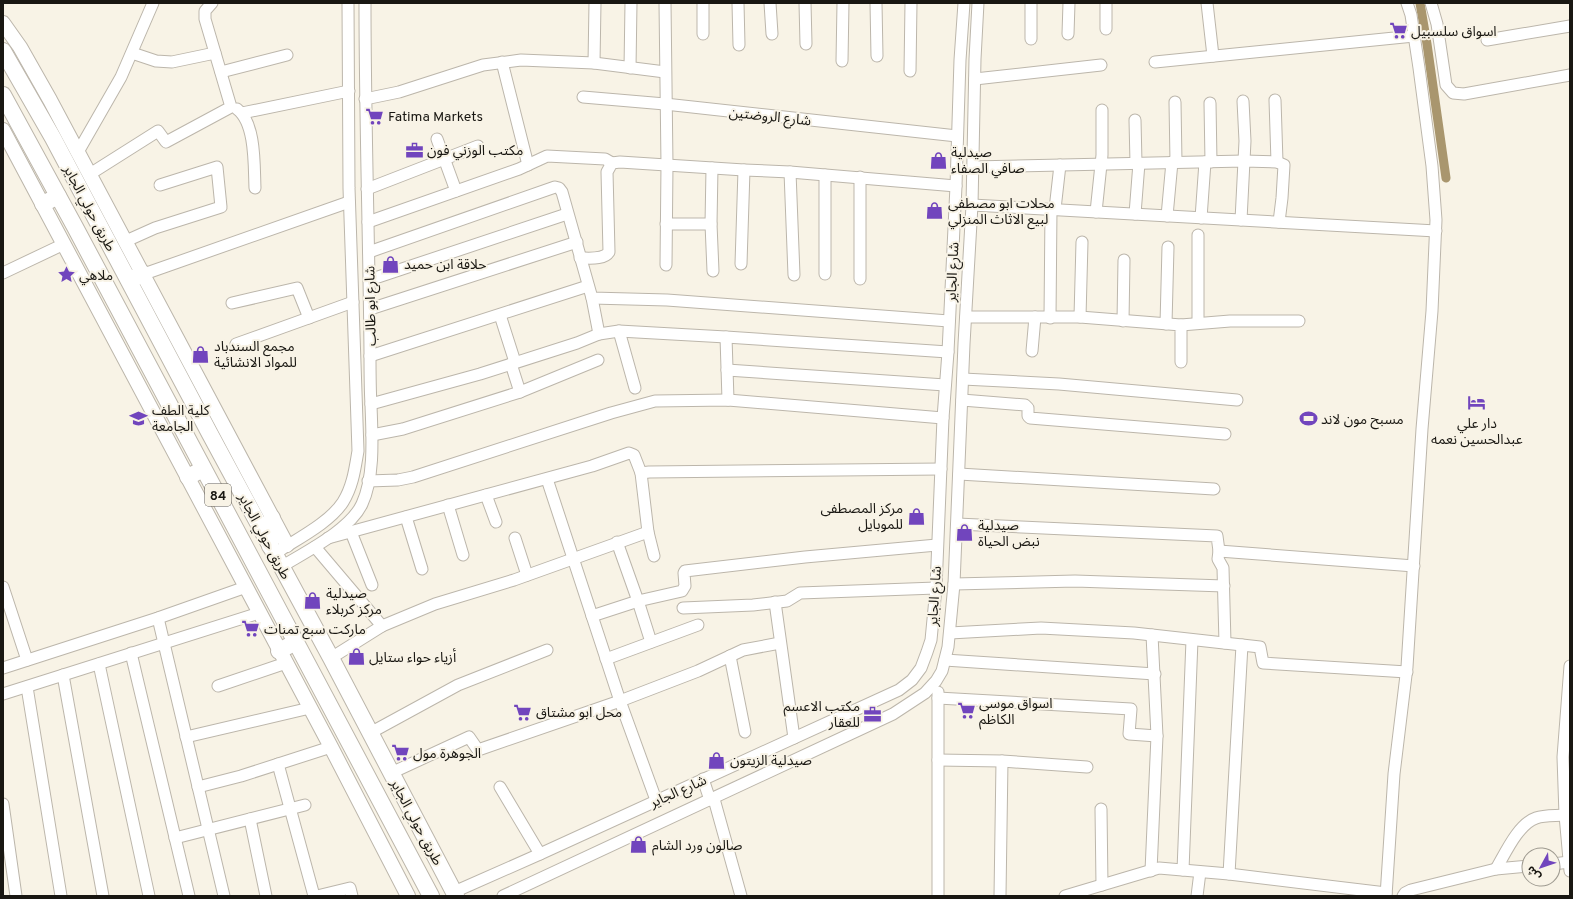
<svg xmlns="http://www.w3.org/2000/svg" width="1573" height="899" viewBox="0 0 1573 899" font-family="Overpass,'Noto Sans Arabic',sans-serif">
<rect width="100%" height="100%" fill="#f8f3e6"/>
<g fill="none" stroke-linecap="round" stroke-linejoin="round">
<path stroke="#a9966e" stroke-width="9" d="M1420 3 1427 44 1446 178"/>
<defs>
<g id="minor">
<path d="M665 3 667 165 666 265"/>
<path d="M738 3 739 45"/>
<path d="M770 3 772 34"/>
<path d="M805 3 806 44"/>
<path d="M876 3 877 56"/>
<path d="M1031 3V39"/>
<path d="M1207 3 1213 56"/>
<path d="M1431 3 1437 24 1446 85 1453 93 1464 94 1570 75"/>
<path d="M1106 29V3"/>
<path d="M703 34V3"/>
<path d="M1068 34 1069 3"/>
<path d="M1487 40 1570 26"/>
<path d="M132 53 156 61 172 62 215 53"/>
<path d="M842 61 843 3"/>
<path d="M502 62 528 165"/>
<path d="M1155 62 1414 36"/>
<path d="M594 63 595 3"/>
<path d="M630 68 631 3"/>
<path d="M910 71 911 3"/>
<path d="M221 72 287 55"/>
<path d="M975 79 1101 65"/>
<path d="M583 97 665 104 957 136"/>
<path d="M365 99 399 92 483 65 521 60 594 63 665 72"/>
<path d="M1275 100 1277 162"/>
<path d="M1175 102 1176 162"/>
<path d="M1210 103 1211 162"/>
<path d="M237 109C256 123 254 166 255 188"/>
<path d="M242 113 349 91"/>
<path d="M1135 120 1136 163"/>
<path d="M437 139 456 191"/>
<path d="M78 152 121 77 153 3"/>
<path d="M974 167 1244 161 1277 162 1284 165 1282 198 1279 222"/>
<path d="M712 168 711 224 713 271"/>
<path d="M790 172 794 275"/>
<path d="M90 174 158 131 166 142 231 107 205 19V11L212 3"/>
<path d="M825 175V274"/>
<path d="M367 189 478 146"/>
<path d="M972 205 1436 231"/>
<path d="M1055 209 1060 165"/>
<path d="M1096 212 1102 155V110"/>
<path d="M1135 214 1139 163"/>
<path d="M1167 216 1172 162"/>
<path d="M1201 218 1205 162"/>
<path d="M1241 220 1245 141 1243 101"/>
<path d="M368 222 519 169 547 156 605 159 612 163"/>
<path d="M666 224H711"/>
<path d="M126 241 155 228 221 207 217 167 160 185"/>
<path d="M369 252 555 187 559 188 562 192 592 298 667 300 949 321"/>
<path d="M580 258C589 258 604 260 609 252L607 172 612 163 620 162 744 170 790 172 956 186"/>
<path d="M741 264 744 170"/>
<path d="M3 273 64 244"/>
<path d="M144 274 349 202"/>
<path d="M860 279V177"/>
<path d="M369 280 567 214"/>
<path d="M592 298 599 334"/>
<path d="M232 303 297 288 309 318"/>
<path d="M370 309 577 242"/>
<path d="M500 315 515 362"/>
<path d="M966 317H1080L1181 325V362"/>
<path d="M1080 317 1082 242"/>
<path d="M1050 318 1051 209"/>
<path d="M1123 321 1124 260"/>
<path d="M1198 323V235"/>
<path d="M1166 324 1168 247"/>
<path d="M1181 325 1230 321H1299"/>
<path d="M619 331 635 388"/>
<path d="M726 337 728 400"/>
<path d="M236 344 353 302"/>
<path d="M1032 351 1035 317"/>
<path d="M370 356 588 286"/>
<path d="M511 364 520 392"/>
<path d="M727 370 945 385"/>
<path d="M963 379 1059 384 1237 400"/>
<path d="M962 400 1025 405 1028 408V416L1030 418 1225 434"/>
<path d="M371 404 480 374 577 343 599 334 619 331 726 337 948 352"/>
<path d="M372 435 403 429 520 392 598 360"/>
<path d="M641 473 648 532 654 556"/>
<path d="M959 474 1214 489"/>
<path d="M547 479 620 701 656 800"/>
<path d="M368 481 398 480 413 477 611 413 655 401 728 400 943 418"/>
<path d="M486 495 496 522"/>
<path d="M448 505 463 555"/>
<path d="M406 517 422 569"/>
<path d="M957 524 1217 536 1219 551 1218 559 1223 568 1225 643"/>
<path d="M351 532 372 585"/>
<path d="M328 538 592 466 629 453 634 455 641 473 649 472 941 469"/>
<path d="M515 538 527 575"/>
<path d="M617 542 638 601 651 642"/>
<path d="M315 547 382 626"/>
<path d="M282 549C301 537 331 521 343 502 353 486 355 468 358 451L349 188 348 3"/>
<path d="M1219 551 1414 566"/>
<path d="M281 567C305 552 350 530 362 504 375 476 372 435 371 405 370 388 370 370 370 353 369 236 365 120 365 3"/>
<path d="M954 584 1075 581 1224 586"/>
<path d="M3 587 27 660"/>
<path d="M775 602 794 738"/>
<path d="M683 608 753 605 787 601 800 593 936 588"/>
<path d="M592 616 638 601 682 591 685 586 684 573 685 571 805 557 937 545"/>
<path d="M158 618 224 896"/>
<path d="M950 633 1041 628 1134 633 1260 647 1263 663 1407 672"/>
<path d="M131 653 189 896"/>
<path d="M730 656 745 732"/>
<path d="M331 658 382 626 435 604 514 580 648 532"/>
<path d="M606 659 698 625"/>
<path d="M945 660 1155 674"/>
<path d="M99 664 149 896"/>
<path d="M1570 666 1563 757 1565 815 1570 871"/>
<path d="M3 668 158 618 246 587"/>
<path d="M63 675 103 896"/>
<path d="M218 686 286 663"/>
<path d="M27 687 61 896"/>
<path d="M938 692V896"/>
<path d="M3 694 259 613"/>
<path d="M938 698 1131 709 1129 734 1157 736"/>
<path d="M370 733 458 685 547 650"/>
<path d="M186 737 310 708"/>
<path d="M938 760 1002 761 1087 767"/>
<path d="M278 764 314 896"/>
<path d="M391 773 469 737 478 750 620 701 698 671 743 650 780 643"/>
<path d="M703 779 710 800"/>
<path d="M198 787 241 776 331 747"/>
<path d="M500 787 540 854"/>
<path d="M714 799 741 896"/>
<path d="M3 804 16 896"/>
<path d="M1101 809 1102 885"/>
<path d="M250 819 266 896"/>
<path d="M175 838 305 805"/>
<path d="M1553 864 1569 862"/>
<path d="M1496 869C1505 854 1518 824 1536 818 1545 815 1556 816 1565 815"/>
<path d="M1183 870 1192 640"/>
<path d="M1151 871 1157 736 1152 635"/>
<path d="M1229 874 1242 645"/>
<path d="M454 892 540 854 899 690 912 680 921 668 927 652 931 640 936 588 943 418 948 352 956 186 960 60 964 3"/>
<path d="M317 896 350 888 352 896"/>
<path d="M503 896 893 714 925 693 936 681 942 671 948 647 954 584 964 344 972 205 975 59 978 3"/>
<path d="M1000 896 1002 761"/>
<path d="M1065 896 1159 868 1229 874 1386 893"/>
<path d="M1197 896 1200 872"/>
<path d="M1386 896 1394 774 1407 667 1422 429 1432 311 1436 220 1432 166 1419 68 1411 15 1407 3"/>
<path d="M1403 896 1405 893 1411 890 1496 869 1529 866"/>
</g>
<g id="major">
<path d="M3 23 20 47 50 100 287 545"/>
<path d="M3 130 331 747 408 896"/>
</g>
<g id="highway">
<path d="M3 51 53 138 210 434 331 658 456 896"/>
<path d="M3 95 75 227 431 896"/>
<path d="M43 204 58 196"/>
<path d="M129 280 144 274"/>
<path d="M188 477 203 469"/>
<path d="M270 546 272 518"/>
<path d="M279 651 296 642"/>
</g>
</defs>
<use href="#minor" stroke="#bcb6ab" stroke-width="13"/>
<use href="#major" stroke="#bcb6ab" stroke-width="16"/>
<use href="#highway" stroke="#bcb6ab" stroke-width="18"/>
<use href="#minor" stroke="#fff" stroke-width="11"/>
<use href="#major" stroke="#fff" stroke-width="14"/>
<use href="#highway" stroke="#fff" stroke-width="16"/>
</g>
<defs>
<symbol id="supermarket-bare" viewBox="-9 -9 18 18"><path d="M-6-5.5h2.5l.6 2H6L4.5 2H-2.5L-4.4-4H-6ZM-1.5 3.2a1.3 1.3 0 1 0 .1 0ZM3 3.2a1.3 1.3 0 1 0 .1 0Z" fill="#7145bd" stroke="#f8f3e6" stroke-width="2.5" paint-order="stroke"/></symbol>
<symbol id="office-bare" viewBox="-9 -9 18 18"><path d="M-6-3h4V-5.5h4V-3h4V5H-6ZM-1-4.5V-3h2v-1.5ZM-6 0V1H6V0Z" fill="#7145bd" stroke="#f8f3e6" stroke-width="2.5" paint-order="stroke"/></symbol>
<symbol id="shop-bare" viewBox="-9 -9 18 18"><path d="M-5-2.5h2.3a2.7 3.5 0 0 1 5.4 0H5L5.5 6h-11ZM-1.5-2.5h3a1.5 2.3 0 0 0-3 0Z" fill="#7145bd" stroke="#f8f3e6" stroke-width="2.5" paint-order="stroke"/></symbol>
<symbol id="sight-bare" viewBox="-9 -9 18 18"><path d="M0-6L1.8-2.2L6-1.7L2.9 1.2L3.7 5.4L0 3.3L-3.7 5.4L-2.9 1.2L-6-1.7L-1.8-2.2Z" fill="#7145bd" stroke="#f8f3e6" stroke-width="2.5" paint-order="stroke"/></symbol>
<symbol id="hotel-bare" viewBox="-9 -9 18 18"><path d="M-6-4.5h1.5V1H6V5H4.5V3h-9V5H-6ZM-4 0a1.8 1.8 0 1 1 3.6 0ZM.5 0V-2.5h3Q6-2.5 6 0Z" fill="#7145bd" stroke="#f8f3e6" stroke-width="2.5" paint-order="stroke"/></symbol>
<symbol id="university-bare" viewBox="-9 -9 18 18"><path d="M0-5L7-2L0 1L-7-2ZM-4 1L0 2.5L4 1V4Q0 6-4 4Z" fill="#7145bd" stroke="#f8f3e6" stroke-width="2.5" paint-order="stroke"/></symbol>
<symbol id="stadium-bare" viewBox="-9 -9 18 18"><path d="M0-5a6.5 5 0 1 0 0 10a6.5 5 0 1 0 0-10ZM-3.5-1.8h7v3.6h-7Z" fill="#7145bd" stroke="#f8f3e6" stroke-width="2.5" paint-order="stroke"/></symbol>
</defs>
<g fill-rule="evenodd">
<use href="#supermarket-bare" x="1386" y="18" width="25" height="25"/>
<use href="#supermarket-bare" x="362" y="104" width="25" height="25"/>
<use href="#office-bare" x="402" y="138" width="25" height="25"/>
<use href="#shop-bare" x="926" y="148" width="25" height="25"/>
<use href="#shop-bare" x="922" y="198" width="25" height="25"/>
<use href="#shop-bare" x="378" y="252" width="25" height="25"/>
<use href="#sight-bare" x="54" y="262" width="25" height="25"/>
<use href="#shop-bare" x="188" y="342" width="25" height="25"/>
<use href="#hotel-bare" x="1464" y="390" width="25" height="25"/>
<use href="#university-bare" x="126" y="406" width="25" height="25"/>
<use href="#stadium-bare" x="1296" y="406" width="25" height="25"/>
<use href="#shop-bare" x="904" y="504" width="25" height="25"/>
<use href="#shop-bare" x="952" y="520" width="25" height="25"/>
<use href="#shop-bare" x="300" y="588" width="25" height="25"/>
<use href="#supermarket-bare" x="238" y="616" width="25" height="25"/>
<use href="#shop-bare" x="344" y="644" width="25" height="25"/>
<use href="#supermarket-bare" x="954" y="698" width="25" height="25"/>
<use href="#supermarket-bare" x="510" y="700" width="25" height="25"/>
<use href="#office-bare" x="860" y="702" width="25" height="25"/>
<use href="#supermarket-bare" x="388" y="740" width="25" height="25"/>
<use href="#shop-bare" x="704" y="748" width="25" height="25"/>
<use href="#shop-bare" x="626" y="832" width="25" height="25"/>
</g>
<g text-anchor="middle" stroke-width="4" stroke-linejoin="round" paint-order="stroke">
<rect fill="#f8f3e6" stroke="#5c5952" stroke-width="1" x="205" y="484" width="26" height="22" rx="3"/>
<g font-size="13" font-weight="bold" fill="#191712">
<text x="218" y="500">84</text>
</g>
<g font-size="14" fill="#191712" stroke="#f8f3e6" text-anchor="start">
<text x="1411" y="36">اسواق سلسبيل</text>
<text x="388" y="121">Fatima Markets</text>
<text x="427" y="155">مكتب الوزني فون</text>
<text x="951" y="157">صيدلية<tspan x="951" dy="16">صافي الصفاء</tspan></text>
<text x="948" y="208">محلات ابو مصطفى<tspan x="948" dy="16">لبيع الاثاث المنزلي</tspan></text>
<text x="404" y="269">حلاقة ابن حميد</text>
<text x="79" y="280">ملاهي</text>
<text x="214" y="351">مجمع السندباد<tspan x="214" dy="16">للمواد الانشائية</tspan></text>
<text x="152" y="415">كلية الطف<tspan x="152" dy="16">الجامعة</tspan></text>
<text x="1321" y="424">مسبح مون لاند</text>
<text x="1477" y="428" text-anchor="middle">دار علي<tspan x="1477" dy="16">عبدالحسين نعمه</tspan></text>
<text x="903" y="513" text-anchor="end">مركز المصطفى<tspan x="903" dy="16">للموبايل</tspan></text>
<text x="978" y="530">صيدلية<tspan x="978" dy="16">نبض الحياة</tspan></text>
<text x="326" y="598">صيدلية<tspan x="326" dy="16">مركز كربلاء</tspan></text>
<text x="264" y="634">ماركت سبع تمنات</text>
<text x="369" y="662">أزياء حواء ستايل</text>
<text x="979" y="708">اسواق موسى<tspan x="979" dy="16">الكاظم</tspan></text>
<text x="860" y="711" text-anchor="end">مكتب الاعسم<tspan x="860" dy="16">للعقار</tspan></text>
<text x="536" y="717">محل ابو مشتاق</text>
<text x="413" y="758">الجوهرة مول</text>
<text x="730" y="765">صيدلية الزيتون</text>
<text x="652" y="850">صالون ورد الشام</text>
</g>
<g font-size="14" fill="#191712" stroke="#f8f3e6">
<text transform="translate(770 116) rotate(6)" y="5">شارع الروضتين</text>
<text transform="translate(90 208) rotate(62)" y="5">طريق حولي الجاير</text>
<text transform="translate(952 272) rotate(-87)" y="5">شارع الجاير</text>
<text transform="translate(370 306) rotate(-91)" y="5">شارع ابو طالب</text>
<text transform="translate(265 536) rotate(62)" y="5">طريق حولي الجاير</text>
<text transform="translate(934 596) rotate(-86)" y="5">شارع الجاير</text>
<text transform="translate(678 791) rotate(-24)" y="5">شارع الجاير</text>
<text transform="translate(417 822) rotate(62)" y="5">طريق حولي الجاير</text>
</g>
</g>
<rect width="1573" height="899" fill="none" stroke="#191712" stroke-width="8"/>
<g transform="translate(1541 867) rotate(230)"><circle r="19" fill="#f8f3e6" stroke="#9f9b91"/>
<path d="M0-3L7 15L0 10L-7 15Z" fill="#7145bd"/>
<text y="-6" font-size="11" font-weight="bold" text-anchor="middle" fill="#191712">ش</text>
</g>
</svg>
